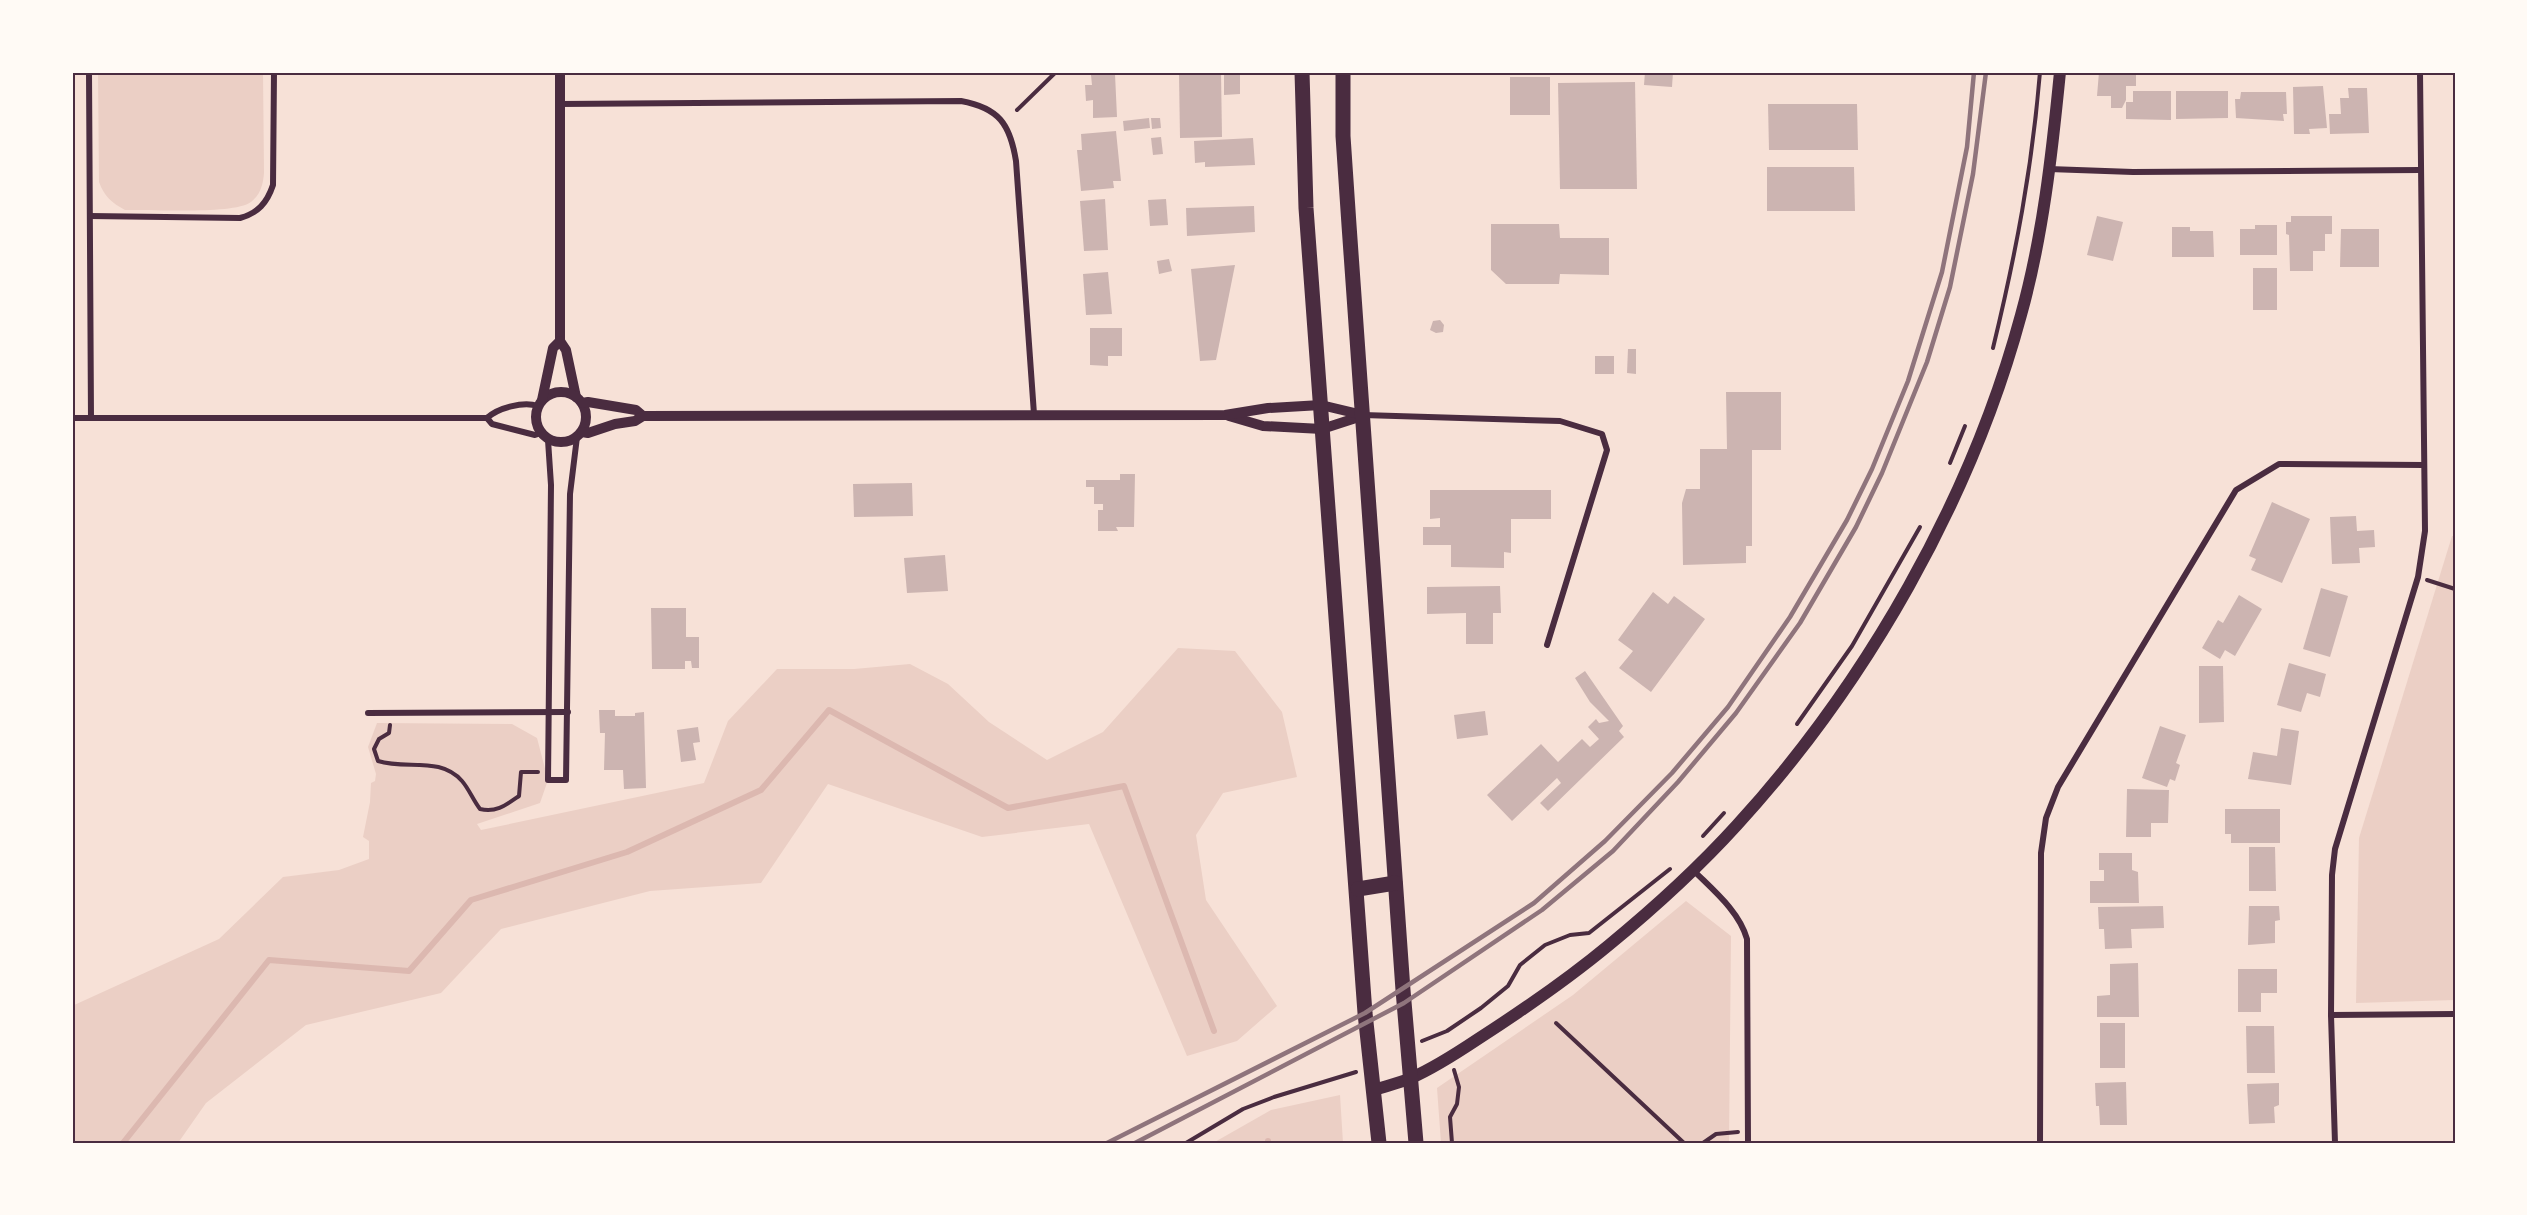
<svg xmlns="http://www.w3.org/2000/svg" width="2527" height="1215" viewBox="0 0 2527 1215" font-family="'IBM Plex Sans',sans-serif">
<rect width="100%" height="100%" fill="#f7e1d7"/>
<g fill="#ebcfc5">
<path d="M98 72H263L264 173C263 184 261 194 251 202 233 215 151 209 125 210 112 203 104 196 99 182Z"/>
<path d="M2452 536H2455V1000L2356 1003 2359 838Z"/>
<path d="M1178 648 1235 651 1282 712 1297 777 1223 793 1196 835 1206 900 1277 1006 1237 1041 1187 1056 1089 824 982 837 828 784 761 883 650 891 501 929 441 993 306 1025 206 1103 178 1143H72V1006L219 939 283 877 339 870 369 859V841L363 837 370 802 371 783 375 781 376 774 368 747 377 723 512 724 537 738 548 780 540 803 477 824 481 830 704 783 728 721 777 669H854L910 664 948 684 989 722 1047 760 1103 732Z"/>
<path d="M1686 901 1731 936 1729 1143H1441L1437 1088 1573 995Z"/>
<path d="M1340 1095 1343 1143H1213L1271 1110Z"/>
</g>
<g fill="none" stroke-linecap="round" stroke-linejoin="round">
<g stroke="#dcb8b0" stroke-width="6">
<path d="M123 1143 269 960 409 971 471 900 627 852 761 790 829 710 1008 808 1124 786 1214 1031"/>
<path d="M1268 1143V1141"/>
</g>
</g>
<g fill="#ccb4b1">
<path d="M1221 72 1222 137 1180 138 1179 73Z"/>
<path d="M1224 72 1240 73V94L1224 95Z"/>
<path d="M1645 72H1673L1672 87 1644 85Z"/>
<path d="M2099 72H2136V86H2126V100L2122 108H2111V96H2097Z"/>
<path d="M1115 74 1117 117 1093 118V100L1086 101 1085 85H1092L1091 75Z"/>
<rect x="1510" y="77" width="40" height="38"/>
<path d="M1635 82 1637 189H1560L1558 83Z"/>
<path d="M2323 86 2327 128 2309 129 2310 134H2294L2293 87Z"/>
<path d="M2348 88H2367L2369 133 2330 134 2329 114H2341L2340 98H2349Z"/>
<path d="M2133 91H2171V120L2126 119V102H2133Z"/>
<path d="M2176 91H2228V118L2176 119Z"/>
<path d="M2241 92H2286L2287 114H2283L2284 121 2236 118 2235 99H2240Z"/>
<path d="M1768 104H1857L1858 150H1769Z"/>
<path d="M1149 118 1150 128 1124 131 1123 121Z"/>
<path d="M1151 118H1160L1161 128 1152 129Z"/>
<path d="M1116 131 1121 181H1113L1114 188 1081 191 1077 150H1082L1081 134Z"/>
<path d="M1161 137 1163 154 1153 155 1151 138Z"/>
<path d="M1253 138 1255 165 1205 167V162L1195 163 1194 141Z"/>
<path d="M1767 167H1854L1855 211H1767Z"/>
<path d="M1105 199 1108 250 1084 251 1080 201Z"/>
<path d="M1166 199 1168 225 1150 226 1148 200Z"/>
<path d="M1254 206 1255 232 1187 236 1186 208Z"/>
<path d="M2097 216 2123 222 2113 261 2087 255Z"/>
<path d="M2291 216H2332V234H2325V251H2313V271H2290L2289 235 2286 234V222H2291Z"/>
<path d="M1491 224H1559L1560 238H1609V275L1560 274 1559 284H1506L1491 270Z"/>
<path d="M2255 225H2277V255H2240V229H2255Z"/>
<path d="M2172 227H2190V231H2213L2214 257H2172Z"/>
<path d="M2341 229H2379V267H2340Z"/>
<path d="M1169 259 1172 271 1159 274 1157 261Z"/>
<path d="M1235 265 1216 360 1200 361 1191 269Z"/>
<rect x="2253" y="268" width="24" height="42"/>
<path d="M1108 272 1112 314 1086 315 1083 274Z"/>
<path d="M1440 320 1444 325 1443 332 1436 333 1430 330 1433 321Z"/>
<path d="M1090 328H1122V356H1108V366L1090 365Z"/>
<path d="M1628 349H1636V374L1627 373Z"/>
<rect x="1595" y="356" width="19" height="18"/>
<path d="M1726 392H1781V450H1752V546H1746V563L1683 565 1682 503 1686 489H1700V449H1727Z"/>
<path d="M1120 474H1135L1134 527H1116L1118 531H1098V510H1103V504H1094V487H1086V480H1120Z"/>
<path d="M912 483 913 516 854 517 853 484Z"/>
<path d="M1430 490H1551V519H1511V553L1504 552V568L1451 567V545H1423V527H1440V518L1430 519Z"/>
<path d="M2272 502 2310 519 2282 583 2251 570 2256 559 2249 556Z"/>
<path d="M2356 516 2357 531 2374 530 2375 547 2359 548 2360 563 2332 564 2330 517Z"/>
<path d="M945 555 948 591 907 593 904 558Z"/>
<path d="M1500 586 1501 613H1493V644H1466V613L1427 614V587Z"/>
<path d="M2321 588 2348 596 2330 657 2303 649Z"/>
<path d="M1653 592 1668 604 1674 596 1705 619 1651 692 1619 668 1633 651 1618 640Z"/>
<path d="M2239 595 2262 609 2235 656 2225 650 2220 659 2202 648 2218 620 2223 623Z"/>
<path d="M651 608H686V637H699V668H692L691 661H685V669H652Z"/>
<path d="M2289 663 2326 674 2320 697 2307 693 2301 712 2277 705Z"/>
<path d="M2199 666H2223L2224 722 2199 723Z"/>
<path d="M1585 671 1623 726 1619 731 1624 737 1548 811 1540 803 1561 783 1557 778 1512 821 1487 795 1541 744 1558 762 1582 739 1590 747 1599 739 1588 727 1596 719 1599 723 1609 721 1590 702 1575 678Z"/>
<path d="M599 710H615V716H635V713L644 712 646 788 624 789 623 770H604L605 733H600Z"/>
<path d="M1485 711 1488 735 1457 739 1454 715Z"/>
<path d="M2160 726 2186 735 2176 763 2180 765 2175 781 2170 779 2167 787 2142 778Z"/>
<path d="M698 727 700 742 693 743 696 760 681 762 677 730Z"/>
<path d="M2281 728 2299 731 2291 785 2248 779 2253 752 2277 756Z"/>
<path d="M2127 789 2169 790 2168 823H2151V837H2126Z"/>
<path d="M2225 809H2280V843H2231V834H2225Z"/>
<path d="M2249 847H2275L2276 891H2249Z"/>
<path d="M2099 853H2132V870L2138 872 2139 903H2090V881H2104V870H2099Z"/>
<path d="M2163 906 2164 928 2131 929 2132 948 2105 949 2104 929H2099L2098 907Z"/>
<path d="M2249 906H2279L2280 920 2275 921V943L2248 945Z"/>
<path d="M2138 963 2139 1017H2097V996L2110 995V964Z"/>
<path d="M2238 969H2277V993H2261V1012H2238Z"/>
<rect x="2100" y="1023" width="25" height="45"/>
<path d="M2246 1026H2274L2275 1073H2247Z"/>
<path d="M2126 1082 2127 1125H2100L2099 1106H2096L2095 1083Z"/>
<path d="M2279 1083V1105L2274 1107 2275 1123 2249 1124 2247 1084Z"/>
</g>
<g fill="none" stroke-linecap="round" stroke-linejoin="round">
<g stroke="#4a2c40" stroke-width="4">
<path d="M1017 110 1056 72"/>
<path d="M1993 348C2016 253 2032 169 2040 72"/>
<path d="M1950 463 1965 426"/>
<path d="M2427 580 2455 589"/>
<path d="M1797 724 1852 646 1920 527"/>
<path d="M390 725 389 733 379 739 374 749 378 761C407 770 440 756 462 781 469 789 473 800 480 809 496 813 506 805 519 796L521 772H538"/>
<path d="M1703 836 1724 813"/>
<path d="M1556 1023 1684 1143"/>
<path d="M1422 1041 1447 1031 1481 1008 1508 986 1520 965 1545 945 1570 935 1589 933 1670 869"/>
<path d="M1186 1143 1243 1109 1274 1097 1356 1072"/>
<path d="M1452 1143 1450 1117 1457 1104 1459 1087 1454 1070"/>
<path d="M1703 1143 1716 1134 1738 1132"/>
</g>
<g stroke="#4a2c40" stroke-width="6">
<path d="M89 72 91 418"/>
<path d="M560 104 961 101C999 108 1010 124 1016 161L1034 414"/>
<path d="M2049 169 2133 172 2420 170"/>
<path d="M90 216 240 218C258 213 267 203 273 185L274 72"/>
<path d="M1363 415 1560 421 1602 434 1607 450 1547 645"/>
<path d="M72 418H487C498 408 523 401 538 406"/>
<path d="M487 418 492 424 535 435 541 433"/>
<path d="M548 440 551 485 548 780H566L570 494 577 437"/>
<path d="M368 713 568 712"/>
<path d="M1693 870C1713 890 1739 911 1747 939L1748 1143"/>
<path d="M2331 1015 2455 1014"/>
<path d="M2040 1143 2041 853 2046 818 2058 787 2236 490 2279 464 2424 465"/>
<path d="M2335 1143 2331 1015 2332 875 2335 849 2418 577 2425 531 2420 72"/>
</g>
<g stroke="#4a2c40" stroke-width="10">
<path d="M560 72V341L566 350 576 397"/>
<circle cx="561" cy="417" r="25"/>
<path d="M542 400 553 348 560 341"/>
<path d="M582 403 588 402 636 410 643 416"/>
<path d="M1229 416 1263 426 1322 429 1362 416"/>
<path d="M582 432 588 433 615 424 635 421 643 416 1225 415 1268 408 1321 405 1363 415"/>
</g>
<path stroke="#4a2c40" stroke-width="12" d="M1374 1090C1386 1086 1399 1083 1411 1078 1434 1068 1457 1053 1478 1039 1523 1010 1568 979 1609 945 1654 908 1698 868 1737 825 1866 684 1971 500 2021 315 2043 236 2052 153 2060 72"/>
<g stroke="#4a2c40" stroke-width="15">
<path d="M1302 72 1306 208 1365 1013 1379 1143"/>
<path d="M1343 72V136L1349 225 1403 990 1416 1143"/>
<path d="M1358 889 1395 883"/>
</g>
<g stroke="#8f747c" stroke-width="4.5">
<path d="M1107 1143 1365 1013 1534 903 1605 841 1672 773 1728 707 1790 617 1847 520 1872 469 1908 381 1942 272 1967 147 1974 72"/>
<path d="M1135 1143 1404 1003 1542 910 1613 851 1678 782 1736 713 1800 623 1856 527 1882 473 1927 362 1950 287 1973 174 1986 72"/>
</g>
</g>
<rect width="2527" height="1215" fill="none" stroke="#fffaf5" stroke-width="147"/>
<rect x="74" y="74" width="2380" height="1068" fill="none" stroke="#4a2c40" stroke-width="2"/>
</svg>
